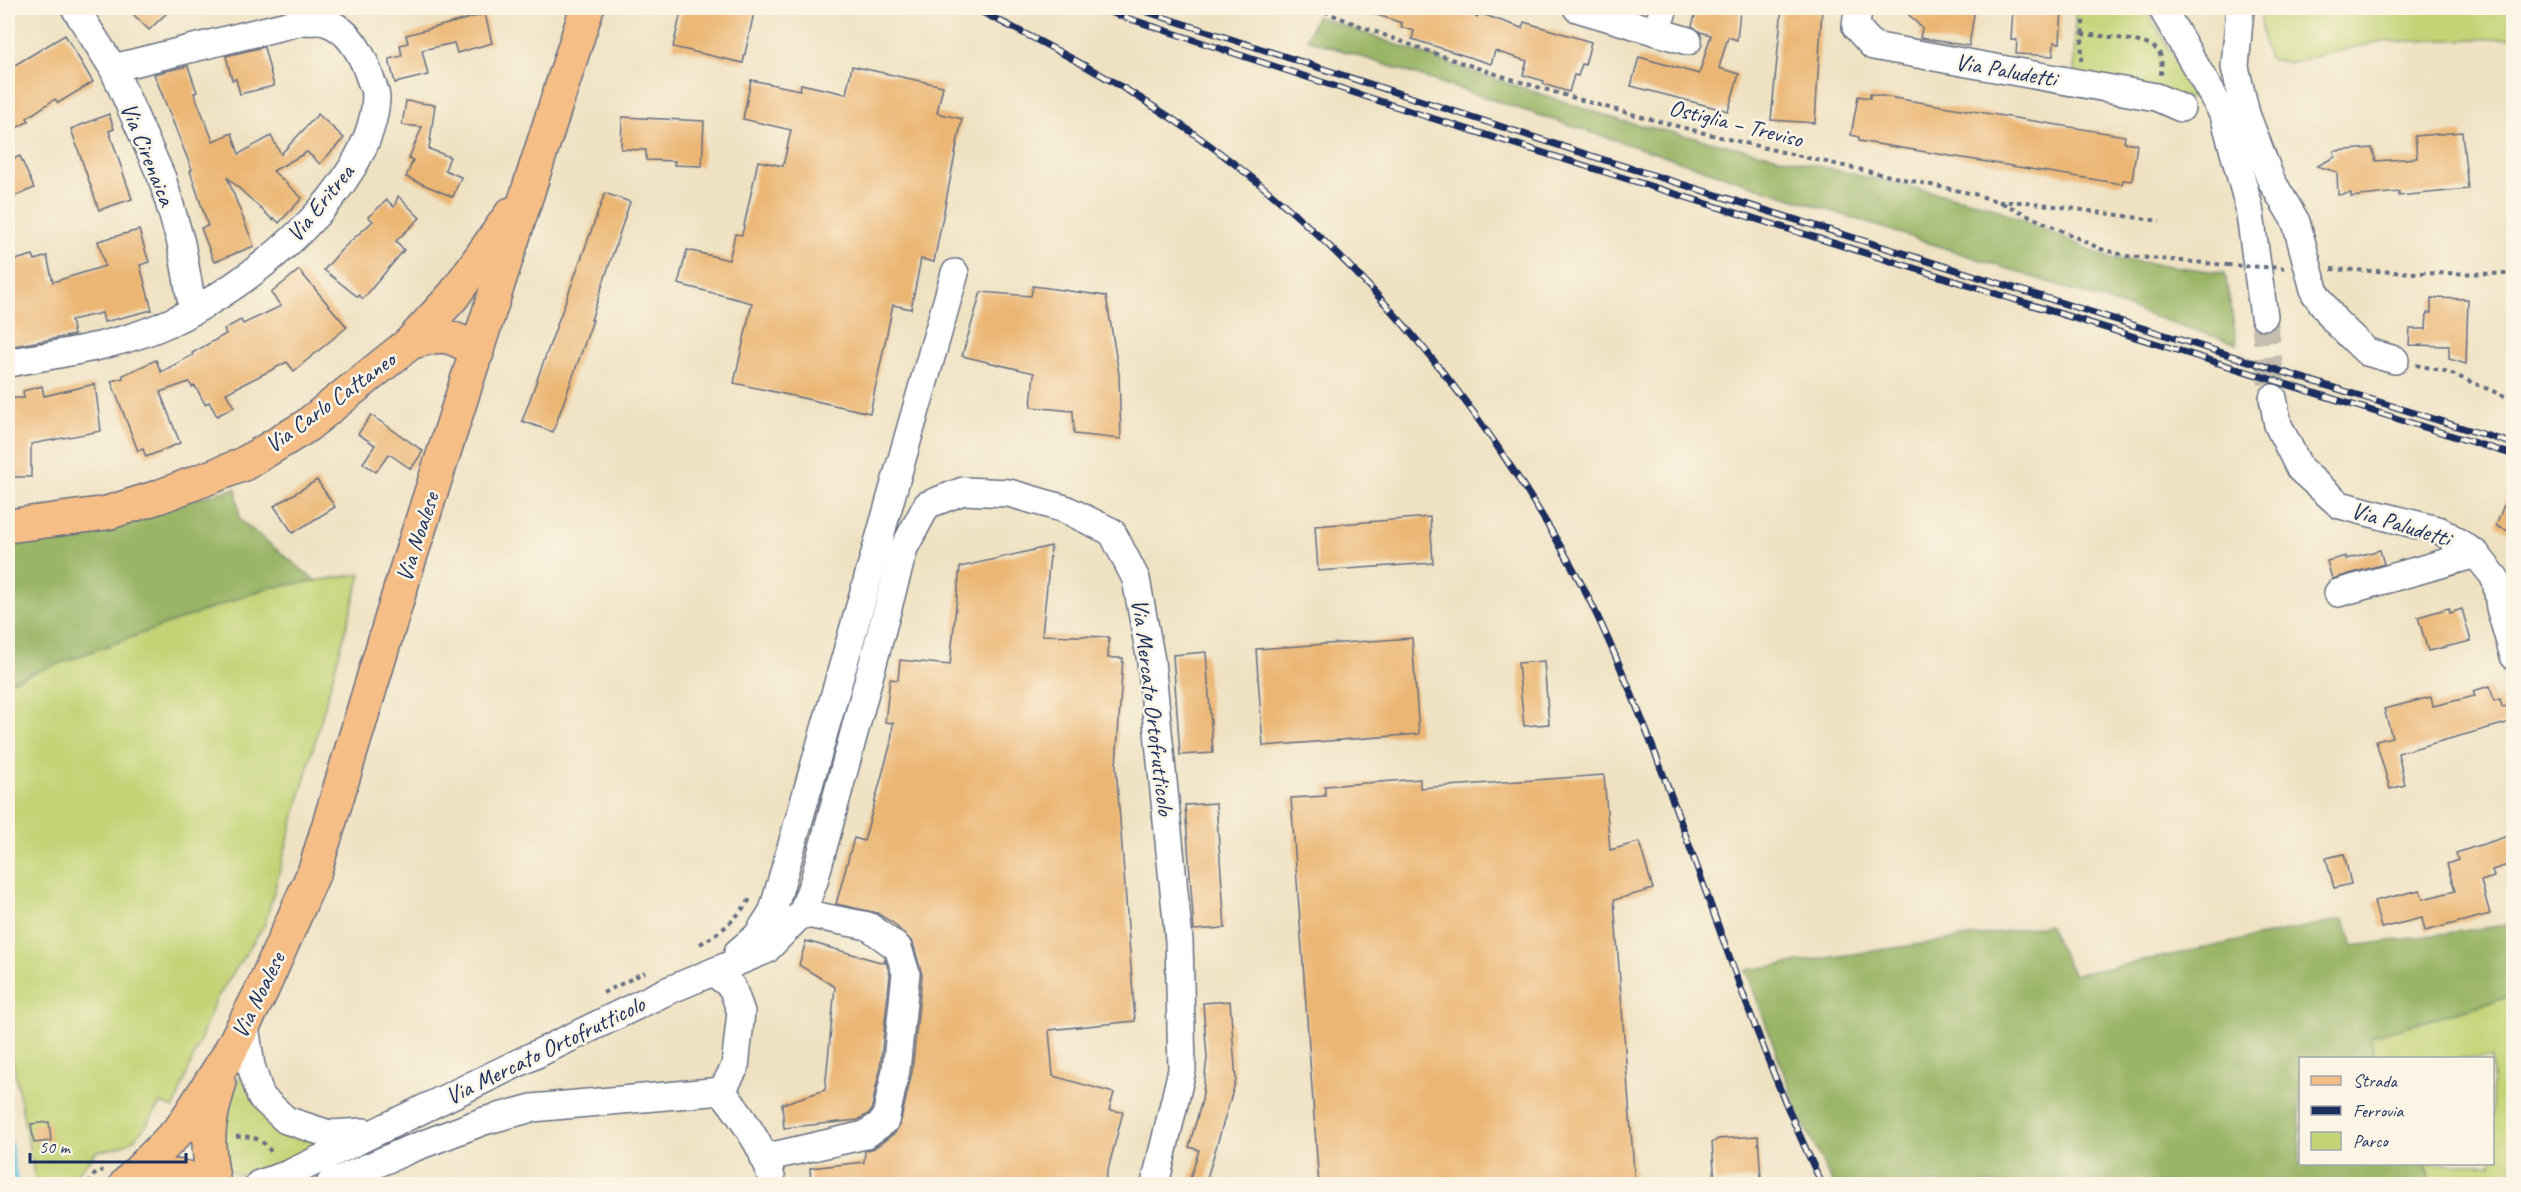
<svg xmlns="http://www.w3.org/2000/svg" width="2521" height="1192" viewBox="0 0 2521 1192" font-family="Caveat,sans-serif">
<rect width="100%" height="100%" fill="#fcf5e5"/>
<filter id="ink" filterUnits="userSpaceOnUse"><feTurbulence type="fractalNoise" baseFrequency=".0167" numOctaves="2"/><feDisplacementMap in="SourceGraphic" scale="12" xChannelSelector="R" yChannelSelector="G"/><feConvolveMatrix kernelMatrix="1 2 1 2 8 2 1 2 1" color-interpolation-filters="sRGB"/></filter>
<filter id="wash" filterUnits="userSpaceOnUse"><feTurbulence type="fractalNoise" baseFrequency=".008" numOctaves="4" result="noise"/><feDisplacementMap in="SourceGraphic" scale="24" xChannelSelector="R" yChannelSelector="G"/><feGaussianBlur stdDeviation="1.35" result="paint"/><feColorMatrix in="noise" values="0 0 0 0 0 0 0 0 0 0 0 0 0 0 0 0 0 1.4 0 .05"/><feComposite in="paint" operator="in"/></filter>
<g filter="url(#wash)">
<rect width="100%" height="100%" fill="#efe2c2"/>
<g fill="#c3d375" stroke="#6f816a" stroke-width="1.5">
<path d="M2075 8H2145L2179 65 2195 99 2074 78Z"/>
<path d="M2260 8H2513V38L2378 42 2288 63 2270 59 2264 46Z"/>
<path d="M361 574 265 924 215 1001 174 1108 160 1103C141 1134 136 1147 97 1151L68 1184H36L8 1035V682L267 588Z"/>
<path d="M2513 996V1184H2430L2426 1164H2492V1058H2374L2371 1036Z"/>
<path d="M243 1074 331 1141C315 1147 252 1176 240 1175 228 1174 226 1166 224 1156 220 1126 228 1104 240 1076Z"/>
</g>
<g fill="#9ab566" stroke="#5a7262" stroke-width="1.5">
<path d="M1316 16 1465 69 1622 121 1985 204 2109 258 2225 273 2237 344 1307 39Z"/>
<path d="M236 488 240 520 316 581 267 588 8 682V535L167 507Z"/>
<path d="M2344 919 2353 946 2513 924V996L2371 1036 2374 1058H2300V1164H2426L2430 1184H1833L1800 1117 1746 970 2048 925 2074 975Z"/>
</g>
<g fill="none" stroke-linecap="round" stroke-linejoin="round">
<path stroke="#65bfe2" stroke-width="6" d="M8 1137 16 1184"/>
</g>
<g id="blocks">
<g fill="#ebb673">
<path d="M127 8H172L149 30Z"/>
<path d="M682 8H755L743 63 673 47Z"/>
<path d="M1365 8H1451L1477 17 1479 13 1522 28 1524 22 1591 42 1585 65 1582 64 1578 76 1574 75 1569 92 1543 84 1544 81 1523 75 1527 61 1495 51 1491 64 1412 39 1414 31 1401 27 1402 23 1365 11Z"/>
<path d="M1697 8H1727L1740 11 1737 40 1728 37 1719 68 1739 74 1728 111 1631 86 1639 57 1699 74 1711 35 1700 32 1692 26Z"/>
<path d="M1782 8H1822L1815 123 1771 120Z"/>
<path d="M1902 8H1975L1969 46 1920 38 1922 28Z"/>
<path d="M2013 8H2062L2060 43 2054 42 2053 56 2016 54 2017 40H2011Z"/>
<path d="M485 14 492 43 457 53 454 43 422 50 428 75 395 83 389 59 402 56 400 45 408 43 406 35Z"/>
<path d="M65 35 93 82 58 103 55 99 27 118 29 121 13 130 8 120V69Z"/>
<path d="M264 47 274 86 240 94 236 79 232 80 226 56Z"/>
<path d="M188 66 197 92 194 93 213 141 232 133 239 154 271 136 281 154 318 114 344 138 320 164 307 152 273 171 302 198 279 223 274 218 273 220 227 177 254 246 214 262 201 228 208 226 190 171 192 170 154 74Z"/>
<path d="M852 66 943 86 937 113 962 119 934 262 921 259 911 309 893 305 870 413 734 383 752 303 678 284 687 250 729 260 735 234 742 235 758 161 783 166 791 130 743 119 751 80 800 90 801 84 846 94Z"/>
<path d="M1870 94 2125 136 2124 142 2137 144 2132 181 2123 180 2122 184 1859 141V137L1851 135 1858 96 1870 98Z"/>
<path d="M406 101 435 105 429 149 450 157 445 170 461 177 453 197 406 177 413 160 409 158 422 127 402 125Z"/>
<path d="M109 114 114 129 109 131 132 199 99 210 71 129Z"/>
<path d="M622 117 704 121 702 166 674 165 675 161 646 160V150L621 149Z"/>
<path d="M2462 132 2468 189 2399 196V192L2351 197V193L2338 195 2337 172 2317 166 2335 157 2334 151 2372 148 2376 161 2417 158 2415 136Z"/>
<path d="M20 156 34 188 8 199V161Z"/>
<path d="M605 193 630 202 591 320H593L553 432 522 421Z"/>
<path d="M398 196 420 218 396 241 404 250 363 299 359 295 358 297 324 270 343 248 373 221 368 217 387 200 394 207Z"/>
<path d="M139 230 149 262 140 265 152 310 104 322 102 313 71 320 74 335 8 347V262L33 255 35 260 47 256 53 282 105 266 98 241Z"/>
<path d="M299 270 347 327 294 371 287 362 226 393 234 407 217 416 209 402 205 404 195 386 192 387 189 382 160 392 180 443 146 457 143 449 138 451 111 381 123 378V375L156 360 161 372 193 355 192 353 226 334 224 329 241 320 243 324 281 306 271 293Z"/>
<path d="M1033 286 1106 296 1119 374 1121 439 1074 434 1073 411 1031 407 1034 373 962 356 981 292 1031 296Z"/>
<path d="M2431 298 2468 299 2466 364 2449 359V346L2409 345 2410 329H2426L2427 313H2431Z"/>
<path d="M95 384 101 431 31 444V477H8V398H24L23 391 42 386 44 396Z"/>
<path d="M371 415 423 451 411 469 389 454 376 472 363 463 375 445 358 434Z"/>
<path d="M317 480 335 507 293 533 274 506Z"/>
<path d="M2512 483H2514V533L2496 526Z"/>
<path d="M1430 517 1433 563 1318 571 1315 526Z"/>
<path d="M1051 546 1042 635 1109 637 1108 658H1123L1116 766 1135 1021 1049 1030 1053 1076 1114 1093 1109 1110 1123 1112 1104 1185H811L810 1168 864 1162 865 1151 874 1148 895 1133 900 1124 912 1072 922 975 913 943 893 923 877 913 836 904 854 838 864 841 891 742 893 723 885 722 890 679 898 680 900 660 950 665 960 567Z"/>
<path d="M2380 550 2384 564 2332 579 2327 561 2346 556V559Z"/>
<path d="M2449 608 2450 613 2462 609 2471 641 2428 651 2418 617Z"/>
<path d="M1412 638 1419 734 1263 746 1256 649Z"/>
<path d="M1206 652 1213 753 1180 755 1173 655Z"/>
<path d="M1544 661 1549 724 1524 726 1518 663Z"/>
<path d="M2490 686 2494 701 2500 699 2502 707 2514 705V721L2398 753 2405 785 2390 789 2376 741 2392 737 2384 709 2431 697 2433 706 2475 696 2473 691Z"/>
<path d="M1604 775 1610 850 1639 842 1653 889 1614 900 1635 1185H1319L1291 798 1325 796V786L1420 779V788Z"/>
<path d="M1216 803 1225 928 1194 930 1185 805Z"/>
<path d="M2514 834V863L2492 870 2494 877 2481 881 2490 914 2425 931 2422 918 2381 928 2374 901 2420 890 2423 899 2455 891 2447 864 2458 860 2456 853Z"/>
<path d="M2344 854 2351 884 2334 888 2326 858Z"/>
<path d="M806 941 884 963 885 959 890 975 880 1068 871 1112 858 1120 784 1128 782 1104 825 1090 835 987 799 965Z"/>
<path d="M1230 1001 1236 1080 1205 1185H1188L1199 1150 1189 1147 1202 1100 1207 1058 1203 1003Z"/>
<path d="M49 1122 51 1141 34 1143 31 1124Z"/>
<path d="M1758 1136 1761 1178 1715 1182 1712 1143 1718 1139Z"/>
</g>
</g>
</g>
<g filter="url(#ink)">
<use href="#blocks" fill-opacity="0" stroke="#656e81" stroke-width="1.5"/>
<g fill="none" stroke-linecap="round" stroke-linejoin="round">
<path stroke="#c5beae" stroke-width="27" stroke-dasharray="27 14" stroke-linecap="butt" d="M2264 316 2273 398"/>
<defs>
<g id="minor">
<path d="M75 8 113 68 162 178 181 243 193 311"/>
<path d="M1577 8 1688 41"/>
<path d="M1858 8 1856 27 1873 46 2156 97 2181 108"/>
<path d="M2162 8 2224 115 2249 207 2264 316"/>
<path d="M2240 8 2235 67 2246 114 2271 180 2296 222 2315 293 2335 321 2367 352 2395 360"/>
<path d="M1656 32 1664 8"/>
<path d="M8 363C62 353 120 346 171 322 248 287 371 190 376 98 376 90 370 80 368 72 361 52 347 28 325 22 319 20 310 22 303 21L113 68"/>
<path d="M2273 398 2278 425 2300 469 2340 505 2441 531 2476 554 2496 579 2500 608 2514 656"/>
<path d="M2338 593 2476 554"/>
<path d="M738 952 757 936 773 911 955 273"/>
<path d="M713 972 766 950 802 913 814 881 904 548 927 505 963 491 1009 493 1065 509 1112 532 1136 579 1151 661 1179 941 1182 1070 1155 1184"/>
<path d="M245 1026 251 1066 261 1097 286 1120 329 1134 364 1132"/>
<path d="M722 1091C739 1113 770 1156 772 1184"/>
<path d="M764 1158 865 1135 885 1121 896 1070 906 973 898 948 868 926 802 913"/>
<path d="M259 1184 289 1174 667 991 713 972 732 987 741 1012 735 1067 722 1091 532 1108 484 1121 408 1150 330 1184"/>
</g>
<g id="major">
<path d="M410 343C440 333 452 333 477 353"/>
<path d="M8 526 107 513 158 497 242 465 305 427 410 343 454 295 511 214"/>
<path d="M126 1184 182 1127 227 1057 261 992 315 870 407 567 587 8"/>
<path d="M128 1184C155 1175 179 1172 205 1184"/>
<path d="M214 1184C206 1141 207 1127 219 1085"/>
</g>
</defs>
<use href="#minor" stroke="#656e81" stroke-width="30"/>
<use href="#major" stroke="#656e81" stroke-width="36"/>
<g stroke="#656e81" stroke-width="4" stroke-dasharray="4.5 4.5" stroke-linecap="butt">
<path d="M1316 8C1527 96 1750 147 1974 194L1999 202H2027L2160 221"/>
<path d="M2082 34C2099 36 2151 39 2159 52 2163 59 2161 68 2161 76"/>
<path d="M2081 61 2084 8"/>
<path d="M2002 203 2101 249 2127 256 2227 265"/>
<path d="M2331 269 2417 273 2514 274"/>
<path d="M2416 365 2445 371 2514 400"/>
<path d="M700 944C721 933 737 918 750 899"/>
<path d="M603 993 645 972"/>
<path d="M236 1137C253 1135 265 1139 273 1156"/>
<path d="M88 1184 94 1175 103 1170"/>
</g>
<use href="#minor" stroke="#fff" stroke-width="27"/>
<use href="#major" stroke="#f6be87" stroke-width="33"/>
<defs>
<g id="rail">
<path d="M974 8C1048 45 1122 83 1190 131 1321 223 1428 339 1515 473 1546 521 1577 571 1601 624 1685 806 1735 1003 1822 1184"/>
<path d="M1097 8 1425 116 2514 455"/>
<path d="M1135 8 1598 158 2514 444"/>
</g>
</defs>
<use href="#rail" stroke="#1b2f5e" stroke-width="7"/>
<use href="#rail" stroke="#fcf5e5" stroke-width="4.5" stroke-dasharray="14" stroke-linecap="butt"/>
<path stroke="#656e81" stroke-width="4" stroke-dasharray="4.5 4.5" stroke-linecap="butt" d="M2227 265 2284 268"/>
</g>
</g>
<g text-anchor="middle" stroke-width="5" stroke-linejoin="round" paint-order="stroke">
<g font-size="24" fill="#1b2f5e" stroke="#fcf5e5">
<text transform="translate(2006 70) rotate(10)" y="8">Via Paludetti</text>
<text transform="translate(1736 123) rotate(14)" y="8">Ostiglia – Treviso</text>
<text transform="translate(148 154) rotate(68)" y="8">Via Cirenaica</text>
<text transform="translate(320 203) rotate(-51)" y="8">Via Eritrea</text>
<text transform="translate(330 402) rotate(-36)" y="8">Via Carlo Cattaneo</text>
<text transform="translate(2401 524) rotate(17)" y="8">Via Paludetti</text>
<text transform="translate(417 537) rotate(-72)" y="8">Via Noalese</text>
<text transform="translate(1153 707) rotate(83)" y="8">Via Mercato Ortofrutticolo</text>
<text transform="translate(258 995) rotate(-64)" y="8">Via Noalese</text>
<text transform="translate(545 1050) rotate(-26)" y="8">Via Mercato Ortofrutticolo</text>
</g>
</g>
<rect width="2521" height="1192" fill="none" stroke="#fcf5e5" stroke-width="30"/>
<rect x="2299" y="1057" width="195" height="108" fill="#fcf5e5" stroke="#a2a6af" stroke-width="1.5"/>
<rect x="2311" y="1076" width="30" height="9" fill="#f6be87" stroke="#a2a6af" stroke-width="1.5"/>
<text x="2353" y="1087" font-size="18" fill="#1b2f5e">Strada</text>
<rect x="2311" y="1106" width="30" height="9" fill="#1b2f5e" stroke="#a2a6af" stroke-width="1.5"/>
<text x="2353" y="1117" font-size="18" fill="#1b2f5e">Ferrovia</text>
<rect x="2311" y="1132" width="30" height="18" fill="#c3d375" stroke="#a2a6af" stroke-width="1.5"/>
<text x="2353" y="1147" font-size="18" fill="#1b2f5e">Parco</text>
<path d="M30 1153v9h156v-9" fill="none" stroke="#1b2f5e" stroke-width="3"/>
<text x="39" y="1153" font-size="18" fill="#1b2f5e" stroke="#fcf5e5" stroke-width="4.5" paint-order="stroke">50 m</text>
</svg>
